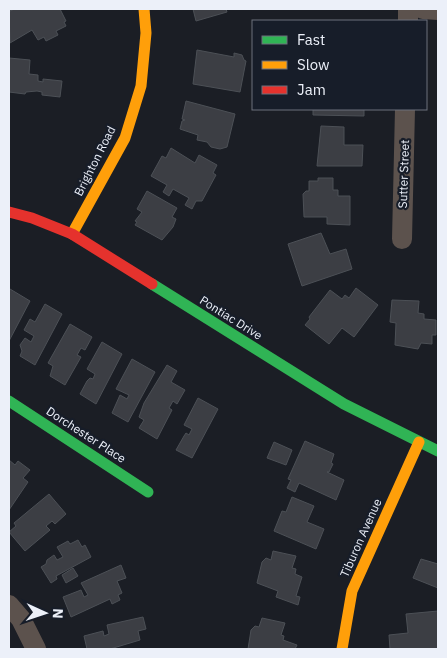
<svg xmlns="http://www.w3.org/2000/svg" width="447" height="658" viewBox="0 0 447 658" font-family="'IBM Plex Sans',sans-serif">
<rect width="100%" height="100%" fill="#1b1e25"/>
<g fill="#3c3e44" stroke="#4c5056">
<path d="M9 9 10 11 14 9H60L66 21 64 22 66 26 56 31 58 35 46 41 44 37 38 40 32 30 10 43Z"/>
<path d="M193 9H226L227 12 196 21Z"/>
<path d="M197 50 234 57V53L242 55 244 60 246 61 240 92 193 84Z"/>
<path d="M9 58 30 60 29 74 38 75V81L43 82V79L62 81 60 97 42 95V92L37 91 26 92 25 94 9 92Z"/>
<path d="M186 101 235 114 227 147 220 149 211 147 207 142 197 140 198 135 180 129 182 121 185 120 182 119Z"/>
<path d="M313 109H364V116L313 115Z"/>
<path d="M321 126 344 127V145H363L362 166H317Z"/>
<path d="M171 148 195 163 199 155 217 165 213 173 216 175 202 201H196L192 209 185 205 189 198 173 189 169 196 163 192 167 185 151 176 162 156 166 158Z"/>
<path d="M318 178H333V190H338V196H350V225L327 224V217H304L303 194 306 191H309V181H318Z"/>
<path d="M147 191 177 208 172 217 176 219 173 227 162 240 135 225 137 222 135 221 142 212 137 209Z"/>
<path d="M321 233 330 254 346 249 352 269 302 286 288 244Z"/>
<path d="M356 288 378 305 354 337 342 328 329 344 305 325 310 319 309 317 330 290 342 299 345 295 349 298Z"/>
<path d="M10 289 30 301 9 341V292Z"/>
<path d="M392 300 419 301 418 313 424 314V319L436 320V335H432V344L421 343 418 349 395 345 396 323 390 322Z"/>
<path d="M45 304 62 314 35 365 20 356 22 351 20 345 25 338 31 342 34 336 24 330 30 319 35 322Z"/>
<path d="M70 324 92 337 85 350 81 348 77 355 81 357 65 385 50 376 53 366 48 363Z"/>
<path d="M102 342 122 354 96 404 80 394 87 381 90 378 93 379 95 374 87 369Z"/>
<path d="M132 359 155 372 128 422 112 413 120 395 127 399 129 395 116 389Z"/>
<path d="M167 365 177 371 171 382 185 390 177 404 173 401 169 408 172 410 157 439 139 428 144 420 139 417 144 403Z"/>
<path d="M198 398 218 409 192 458 176 450 184 436 186 433 189 435 192 429 184 425Z"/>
<path d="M305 441 334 454 331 463 333 464 329 472H327L344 480 336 500 299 483 295 492 287 488 291 480 288 479Z"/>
<path d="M274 442 292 450 286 465 267 458Z"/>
<path d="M9 460 15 465 18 461 30 470 23 478 28 482 9 510Z"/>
<path d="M49 494 66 514 55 524 52 521 46 526 50 530 25 551 9 532 16 526 14 523Z"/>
<path d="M292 497 314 506 307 522 324 529 316 549 274 531 282 511 286 512Z"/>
<path d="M78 540 82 547 85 545 91 557 56 576 57 579 51 583 41 567 46 564 47 560 54 555 57 560 63 557 57 547 68 541 70 544Z"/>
<path d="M273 551 296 556 292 568 296 569 295 574 302 577 296 596 300 597 298 605 276 597 278 591 257 583 262 562 266 558 271 560Z"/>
<path d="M421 559 438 564V588L413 578Z"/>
<path d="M121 565 126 578 117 581 122 593 118 595 120 600 112 604 110 599 71 617 63 597 81 590 84 597 88 595 81 583Z"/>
<path d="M73 568 78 576 66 583 62 575Z"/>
<path d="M438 611V649H390L389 635 408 633 406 614Z"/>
<path d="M143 617 146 629 138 631 140 640 110 649H87L84 636 103 631 104 636 109 634 107 625Z"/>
<path d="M262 618 285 623 281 635 284 636 283 640 297 645 295 649H248L251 630 255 626 259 627Z"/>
</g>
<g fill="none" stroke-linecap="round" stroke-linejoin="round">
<g stroke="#5c524d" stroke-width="20">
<path d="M423 9 438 10"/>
<path d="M408 21V9"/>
<path d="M402 239 405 109"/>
<path d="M9 605 21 619 36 649"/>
</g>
<g stroke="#30b455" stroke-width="11">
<path d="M152 284 344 404 438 451"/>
<path d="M9 401 148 492"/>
</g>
<g stroke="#ff9f0a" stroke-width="11">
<path d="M72 234 125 138 141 86 146 33 144 9"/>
<path d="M342 649 352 591 419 442"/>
</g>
<path stroke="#e5322d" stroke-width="11" d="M9 212 32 218 72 234 152 284"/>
</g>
<g text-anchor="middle" stroke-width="4.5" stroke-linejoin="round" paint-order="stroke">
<g font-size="12" fill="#ecf0f9" stroke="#171d29">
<text transform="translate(95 161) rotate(-63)" y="4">Brighton Road</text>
<text transform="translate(404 174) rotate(-88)" y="4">Sutter Street</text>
<text transform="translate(231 318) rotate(32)" y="4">Pontiac Drive</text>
<text transform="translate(86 435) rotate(33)" y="4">Dorchester Place</text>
<text transform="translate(361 538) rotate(-66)" y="4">Tiburon Avenue</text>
</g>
</g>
<rect width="447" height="658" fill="none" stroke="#ecf0f9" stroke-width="20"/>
<rect x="252" y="20" width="175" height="90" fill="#171d29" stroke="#6c717c"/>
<rect x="262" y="36" width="25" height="8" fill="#30b455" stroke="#6c717c"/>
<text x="297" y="45" font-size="15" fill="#ecf0f9">Fast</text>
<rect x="262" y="61" width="25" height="8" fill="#ff9f0a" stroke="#6c717c"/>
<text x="297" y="70" font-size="15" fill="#ecf0f9">Slow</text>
<rect x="262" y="86" width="25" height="8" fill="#e5322d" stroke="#6c717c"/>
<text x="297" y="95" font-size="15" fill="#ecf0f9">Jam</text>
<g transform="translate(45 613) rotate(93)" stroke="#171d29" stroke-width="4" paint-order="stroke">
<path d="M0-4L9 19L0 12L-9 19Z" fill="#ecf0f9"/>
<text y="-8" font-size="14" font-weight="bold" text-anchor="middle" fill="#ecf0f9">N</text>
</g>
</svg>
